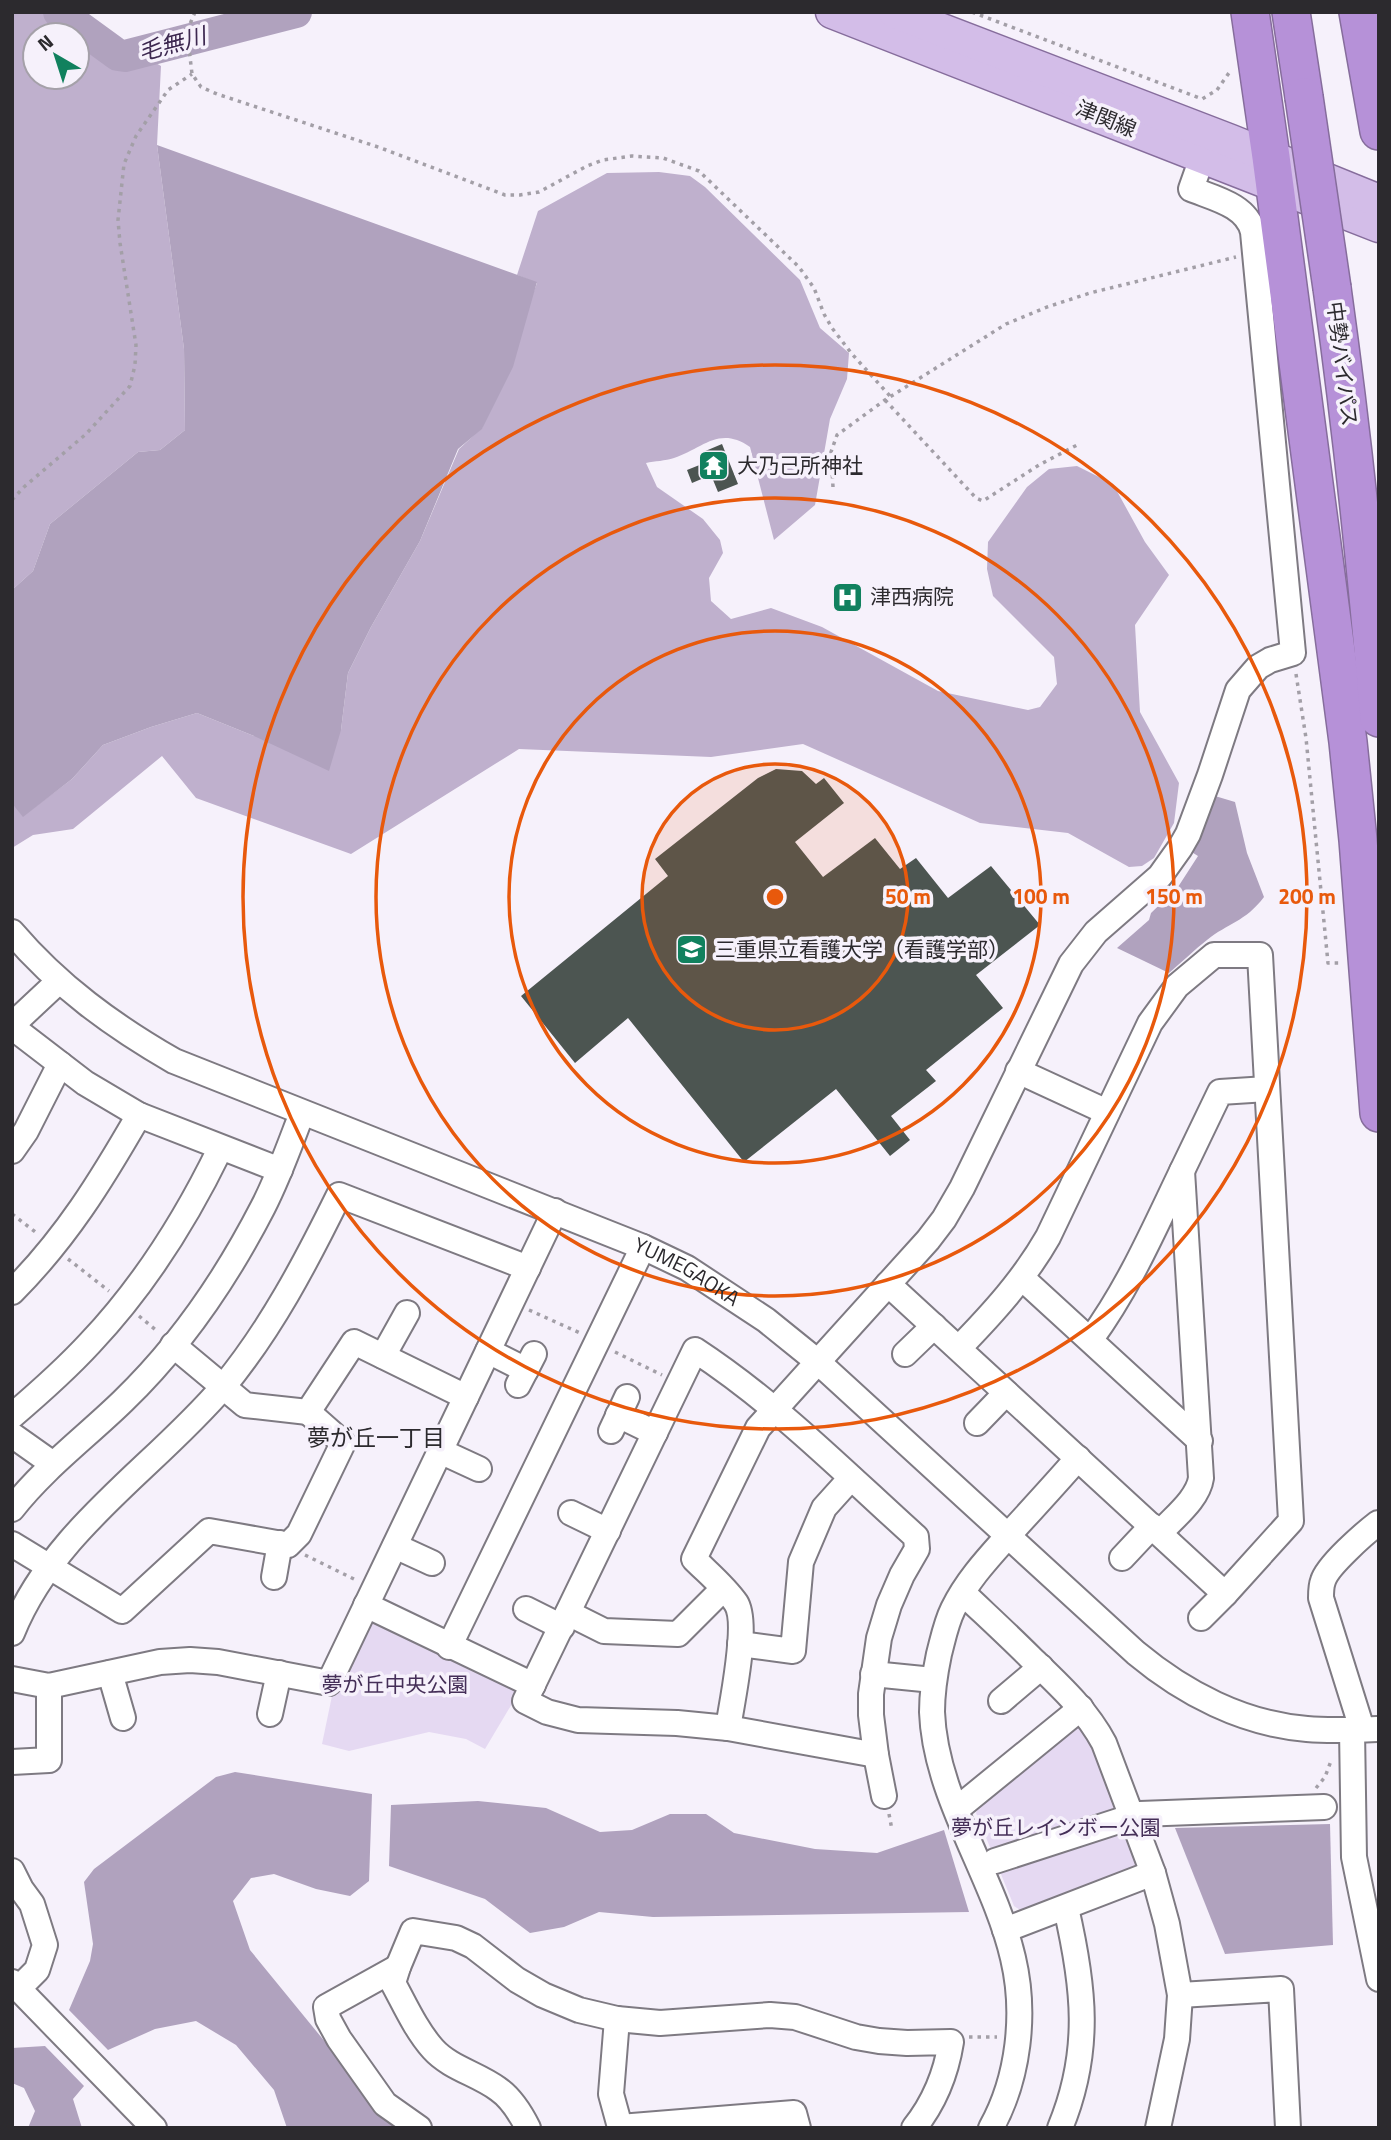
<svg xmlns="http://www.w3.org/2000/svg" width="1391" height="2140" viewBox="0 0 1391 2140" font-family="'Titillium Web','Noto Sans JP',sans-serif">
<rect width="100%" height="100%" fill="#f6f1fb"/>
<g fill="#e5d9f2">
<path d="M370 1615 522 1687 485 1749 466 1739 429 1732 349 1751 322 1744 333 1691Z"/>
<path d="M1074 1726 1086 1727 1141 1859 1134 1873 1026 1914 1014 1906 976 1813 980 1802Z"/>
</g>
<g fill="#bfb0cd" fill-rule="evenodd">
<path d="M12 12H76L84 21 161 66 157 145 184 349 185 430 160 450 138 452 50 524 33 571 12 590ZM35 35H77V77H35Z"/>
<path d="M659 172 690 176 705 187 800 280 820 328 849 353 847 379 830 419 815 505 774 540 750 447C719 425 702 449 674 458 665 461 655 461 646 463L657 487 703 519 720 540 723 553 709 578 711 601 731 619 771 608 822 627 938 691 1028 710 1040 707 1057 684 1054 657 993 596 987 569 988 542 1027 487 1049 469 1077 466 1113 484 1145 542 1169 575 1135 625 1140 712 1179 783 1174 823 1154 858 1142 866 1129 867 1068 833 980 823 803 744 711 757 519 749 351 854 196 798 162 756 73 829 33 835 12 848V804L23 816 72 779 103 745 151 727 197 713 254 736 341 730 348 673 371 627 420 541 459 449 482 428 537 283 517 275 538 211 607 173Z"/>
</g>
<g fill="#b0a2be">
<path d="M157 145 537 282 513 367 482 429 458 449 420 541 371 627 348 673 341 730 329 771 254 736 197 713 151 727 103 745 72 779 23 817 12 804V590L33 571 50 524 138 452 160 450 185 430 184 349Z"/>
<path d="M1215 796 1235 802 1247 853 1264 897C1245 922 1228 923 1207 940 1194 950 1182 962 1169 973L1117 948 1149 920 1151 913 1178 887 1198 856 1190 851Z"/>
<path d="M235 1772 372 1794 369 1881 350 1896 316 1889 274 1874 251 1878 233 1901 250 1950 384 2114 407 2128H287L274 2090 236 2045 196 2021 155 2029 108 2050 69 2010 90 1961 93 1944 84 1882 94 1869 216 1777Z"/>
<path d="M478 1801 546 1808 600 1832 632 1830 670 1814H706L734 1833 815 1849 877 1853 944 1830 969 1912 653 1917 599 1912 564 1927 530 1933 485 1899 389 1866 391 1805Z"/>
<path d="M1330 1824 1333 1945 1225 1954 1175 1828Z"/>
<path d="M45 2046 84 2086 73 2099 82 2128H28L35 2111 24 2088 12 2083V2048Z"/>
</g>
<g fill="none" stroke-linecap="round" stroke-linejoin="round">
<path stroke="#b0a2be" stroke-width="32" d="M59 12 118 55 125 56 296 12"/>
</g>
<g fill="#4c5551">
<path d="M722 444 738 484 718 492 711 475 692 483 687 470 707 462 703 452Z"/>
<path d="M776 769 802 771 816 784 824 778 844 803 795 842 823 877 875 838 900 869 916 858 948 898 991 866 1040 925 976 975 1003 1008 926 1070 936 1081 891 1116 910 1140 890 1156 836 1089 744 1162 628 1018 575 1063 521 996 668 876 655 859 758 778Z"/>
</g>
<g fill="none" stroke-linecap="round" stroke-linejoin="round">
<defs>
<g id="minor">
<path id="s1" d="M12 932C58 986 113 1026 174 1061L643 1247 687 1268 766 1320 818 1362 1136 1653C1184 1693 1243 1724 1307 1729 1330 1731 1354 1730 1377 1729"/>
<path d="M12 1025 59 981"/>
<path d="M12 1027 85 1083 139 1115 280 1170"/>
<path d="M1018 1071 1107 1112"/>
<path d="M12 1151 26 1131 60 1064"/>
<path d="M1182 1171 1220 1092 1267 1089"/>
<path d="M1022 1278 1200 1441"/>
<path d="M888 1284 1225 1594 1291 1521 1260 955H1214L1177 986 1150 1023 1048 1237C1024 1279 993 1313 959 1348"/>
<path d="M12 1292C66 1238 101 1181 139 1115"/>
<path d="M1091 1339C1129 1287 1154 1229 1182 1171L1201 1478C1198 1499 1174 1517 1160 1533"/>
<path d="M173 1345 245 1405 308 1412 354 1342 466 1397"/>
<path d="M695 1350C776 1403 844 1472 916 1537L917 1549 902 1575 889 1605 879 1638 871 1694V1715L876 1755 728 1728 677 1723 578 1720 547 1712 525 1701Z"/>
<path d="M488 1351 526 1370"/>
<path d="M905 1354 934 1326"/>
<path d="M383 1356 407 1313"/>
<path d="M518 1385 534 1354"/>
<path d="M618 1415 655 1433"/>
<path d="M12 1416C39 1393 66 1369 90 1343 144 1286 186 1219 220 1149"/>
<path d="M977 1423 1006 1393"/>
<path d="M611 1431 627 1397"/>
<path d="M12 1435 53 1464"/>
<path d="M440 1451 479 1469"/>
<path d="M12 1509C44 1468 86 1437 123 1401 180 1346 227 1277 263 1207 279 1176 290 1144 302 1113"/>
<path d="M571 1513 608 1531"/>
<path d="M12 1544 122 1611 209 1531 288 1545 299 1534 343 1443 308 1412"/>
<path d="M395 1546 432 1563"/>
<path d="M1122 1558 1152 1526"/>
<path d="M274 1577 280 1543"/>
<path d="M963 1593C985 1614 1008 1635 1030 1657 1058 1684 1086 1709 1104 1743L1153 1873 1167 1924 1180 1995 1177 2039 1158 2128"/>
<path d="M366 1605 533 1685"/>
<path d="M526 1609 562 1627"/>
<path d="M568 1613 604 1631 678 1634 723 1589"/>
<path d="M1201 1618 1225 1594"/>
<path d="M12 1633C54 1529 153 1469 223 1387 271 1329 306 1262 339 1195L528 1268"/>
<path d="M740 1644 793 1651 801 1562 824 1508 851 1478"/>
<path d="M449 1647 643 1247"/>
<path d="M110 1673 123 1718"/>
<path d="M873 1674 933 1680"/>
<path d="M12 1679 49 1686 160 1662 190 1660 218 1662 329 1683 555 1211"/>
<path d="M1001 1701 1041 1667"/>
<path d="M270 1714 279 1673"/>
<path d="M728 1728C732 1702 749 1623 736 1603 725 1587 708 1573 694 1559L758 1428 928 1240 944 1219 962 1188 1071 964 1096 932 1160 876 1180 848 1188 834 1210 775 1238 690 1258 667 1270 660 1293 653 1253 232C1247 205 1213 198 1191 189L1202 158"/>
<path d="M1362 1729 1321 1598C1321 1593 1321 1586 1323 1581 1327 1566 1365 1533 1378 1523"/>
<path d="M1352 1730 1354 1857 1379 1979"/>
<path d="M876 1755 884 1796"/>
<path d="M12 1762 49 1760V1686"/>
<path d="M957 1809 1081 1708"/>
<path d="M995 1861 1140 1814 1324 1807"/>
<path d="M12 1871 21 1889 32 1904 45 1945 37 1970 19 1988"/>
<path d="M1005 1930 1153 1873"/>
<path d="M398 1967 326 2007 328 2019 339 2039 385 2104 419 2128"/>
<path d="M12 1982 154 2128"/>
<path d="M1180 1995 1281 1989 1288 2128"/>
<path d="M617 2019 611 2094 620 2127 794 2113 798 2128"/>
<path d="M528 2128C521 2114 511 2098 498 2089 478 2074 450 2068 433 2049 416 2030 405 2005 393 1983L398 1967 413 1931 456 1938 473 1946 517 1980 543 1995 579 2010 617 2019 660 2023 770 2015 795 2017 856 2037 879 2041 907 2043 951 2042C946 2074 934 2103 914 2128"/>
<path d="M991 2128C1019 2078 1026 2013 1013 1958 994 1876 935 1797 932 1712 932 1692 935 1673 939 1654 943 1639 946 1623 953 1609 968 1578 992 1554 1014 1529 1036 1505 1057 1482 1078 1458"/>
<path d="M1060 2128C1092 2051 1084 1986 1066 1908"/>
</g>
<g id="major">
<path d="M832 12 1379 226"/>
<path d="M895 12 1231 141 1379 201"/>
</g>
<g id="highway">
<path d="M1250 12 1271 157 1348 742 1358 840 1379 1113"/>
<path d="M1291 12 1304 97"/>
<path d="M1358 12 1379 131"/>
<path d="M1332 288C1352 431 1367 574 1379 718"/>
</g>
</defs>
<use href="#minor" stroke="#7e7a82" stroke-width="28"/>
<use href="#major" stroke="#866d9c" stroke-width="35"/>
<use href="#highway" stroke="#866d9c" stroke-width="40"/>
<g stroke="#a39fa7" stroke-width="3.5" stroke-dasharray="3.5 5" stroke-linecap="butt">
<path d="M195 12 187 31 192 74 201 87 217 94 381 148 505 195H520L539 192 587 166 603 160 632 156 663 158 699 171 799 267 814 288 824 314 832 328 852 354 890 396"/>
<path d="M972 12 1202 99 1217 90 1231 70"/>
<path d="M885 400 976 498 983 501 1039 465 1079 444"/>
<path d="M833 487 831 452 837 435 885 400 1006 324 1047 307 1090 293 1236 257"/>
<path d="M12 500 24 487 86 434 130 386 135 365 136 345 120 243 118 220 124 164 136 136 168 90 192 74"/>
<path d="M1296 674 1306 738 1328 963H1342"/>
<path d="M12 1214 38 1234"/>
<path d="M68 1259 109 1291"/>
<path d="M529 1310 580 1333"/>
<path d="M139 1316 157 1331"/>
<path d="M615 1352 662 1375"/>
<path d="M305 1555 358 1581"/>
<path d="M1316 1788 1325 1777 1331 1761"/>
<path d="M889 1814 892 1830"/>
<path d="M969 2037H997"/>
</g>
<use href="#minor" stroke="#fff" stroke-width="24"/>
<use href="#major" stroke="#d3bde8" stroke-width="32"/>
<use href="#highway" stroke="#b691d8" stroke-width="37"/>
<defs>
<path id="highway-bridge" d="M1304 97 1332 288"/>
</defs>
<use href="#highway-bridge" stroke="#866d9c" stroke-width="40" stroke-linecap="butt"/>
<use href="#highway-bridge" stroke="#b691d8" stroke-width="37"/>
</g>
<circle cx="775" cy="897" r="133" fill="#e8590c" fill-opacity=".12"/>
<g fill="none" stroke="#e8590c" stroke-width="3.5">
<circle cx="775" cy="897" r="133"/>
<circle cx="775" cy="897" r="266"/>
<circle cx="775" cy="897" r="399"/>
<circle cx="775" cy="897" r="532"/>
</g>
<defs>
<symbol id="temple-square" viewBox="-11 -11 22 22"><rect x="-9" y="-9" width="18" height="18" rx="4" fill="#11815e" stroke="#f6f1fb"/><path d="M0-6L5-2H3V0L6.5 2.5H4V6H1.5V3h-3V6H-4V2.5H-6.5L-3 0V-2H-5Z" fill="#fff"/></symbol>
<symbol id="hospital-square" viewBox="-11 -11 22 22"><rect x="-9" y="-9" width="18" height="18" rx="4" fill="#11815e" stroke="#f6f1fb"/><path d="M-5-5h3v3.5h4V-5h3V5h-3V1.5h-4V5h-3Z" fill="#fff"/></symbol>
<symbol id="university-square" viewBox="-11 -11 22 22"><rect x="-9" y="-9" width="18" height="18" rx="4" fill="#11815e" stroke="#f6f1fb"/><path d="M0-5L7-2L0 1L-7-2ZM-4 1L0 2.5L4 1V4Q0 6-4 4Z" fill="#fff"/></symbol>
</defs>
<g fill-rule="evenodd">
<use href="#temple-square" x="696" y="448" width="35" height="35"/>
<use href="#hospital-square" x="830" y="580" width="35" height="35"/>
<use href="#university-square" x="674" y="932" width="35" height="35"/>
</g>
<g text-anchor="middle" stroke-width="7" stroke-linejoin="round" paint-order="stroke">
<g font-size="21" fill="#2c2a2e" stroke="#f6f1fb">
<text transform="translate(1106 119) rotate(22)" y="7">津関線</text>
<text transform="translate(1342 364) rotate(83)" y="7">中勢バイパス</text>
<text dy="7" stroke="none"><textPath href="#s1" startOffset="763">YUMEGAOKA</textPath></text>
</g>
<g font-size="21" fill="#2c2a2e" stroke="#f6f1fb" text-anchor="start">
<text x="737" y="473">大乃己所神社</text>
<text x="870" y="604">津西病院</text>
<text x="715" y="957">三重県立看護大学（看護学部）</text>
</g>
<g font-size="21" fill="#452f58" stroke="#f6f1fb">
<text x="395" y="1692">夢が丘中央公園</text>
<text x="1056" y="1835">夢が丘レインボー公園</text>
</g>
<g font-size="23" font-style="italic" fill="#3d2850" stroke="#f6f1fb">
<text transform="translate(172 44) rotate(-15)" y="8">毛無川</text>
</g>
<g font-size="23" fill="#2c2a2e" stroke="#f6f1fb">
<text x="376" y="1446">夢が丘一丁目</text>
</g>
</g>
<circle cx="775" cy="897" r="10" fill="#e8590c" stroke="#f6f1fb" stroke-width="3.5"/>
<g font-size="21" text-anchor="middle" font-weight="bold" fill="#e8590c" stroke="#f6f1fb" stroke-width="7" stroke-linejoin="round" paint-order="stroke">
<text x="908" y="904">50 m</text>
<text x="1041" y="904">100 m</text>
<text x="1174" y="904">150 m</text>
<text x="1307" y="904">200 m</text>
</g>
<rect width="1391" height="2140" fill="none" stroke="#2c2a2e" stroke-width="28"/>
<g transform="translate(56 56) rotate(321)"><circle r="33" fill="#f6f1fb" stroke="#a5a1a9" stroke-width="2"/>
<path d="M0-5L12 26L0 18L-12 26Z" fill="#11815e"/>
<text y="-10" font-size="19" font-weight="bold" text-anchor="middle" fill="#2c2a2e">N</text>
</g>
</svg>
